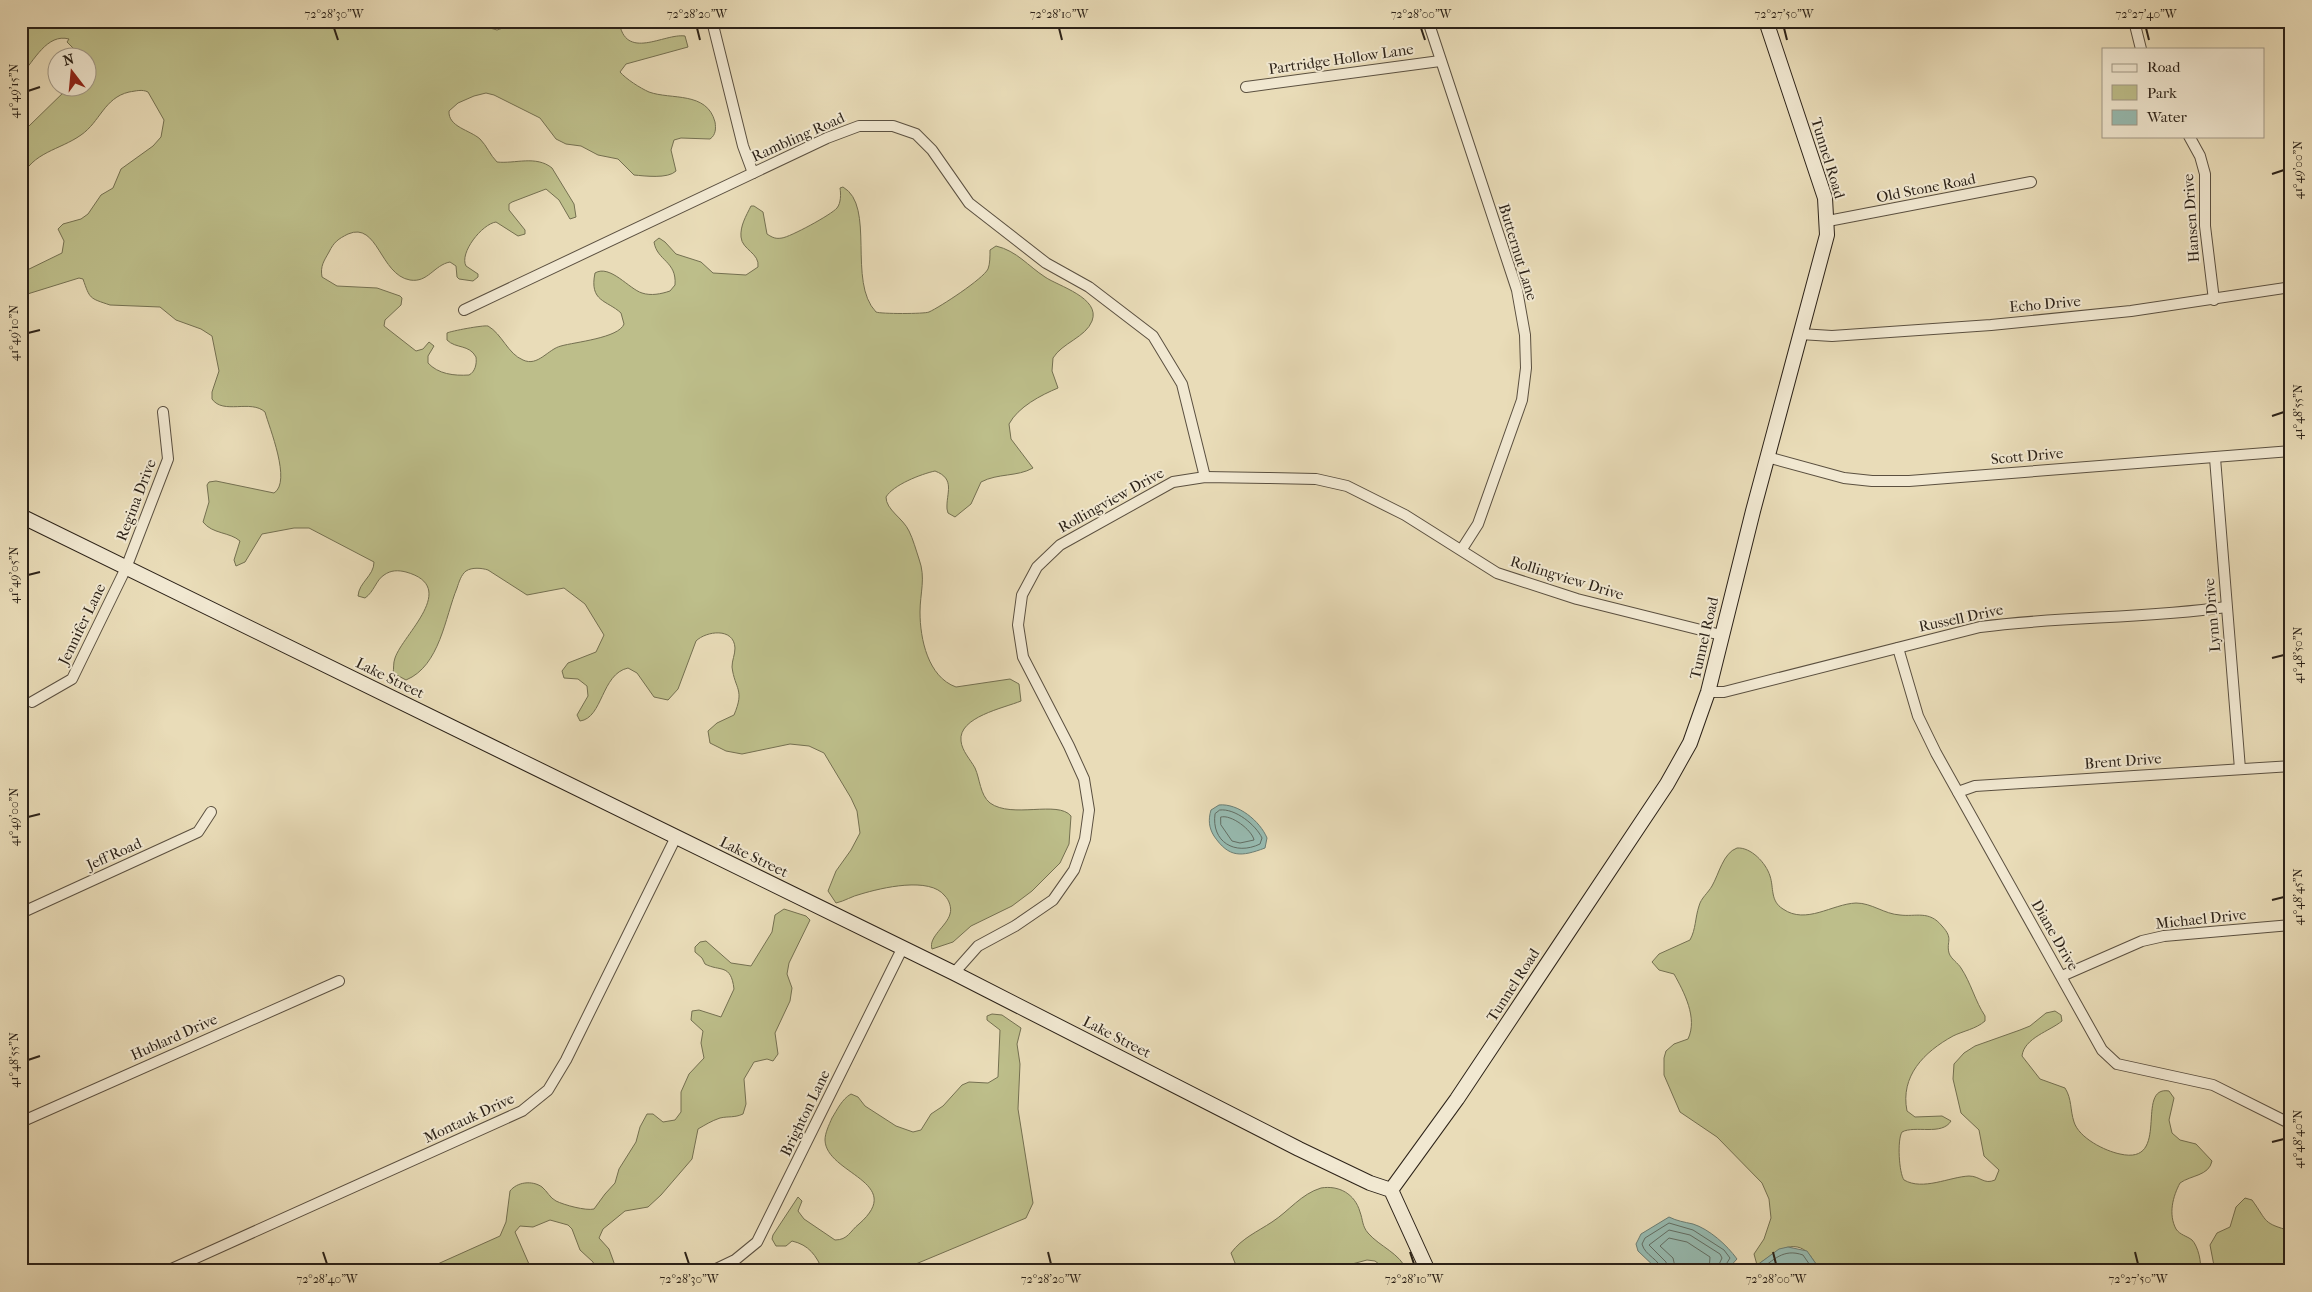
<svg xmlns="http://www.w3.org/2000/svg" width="2312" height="1292" viewBox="0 0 2312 1292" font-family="'IM FELL French Canon',serif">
<rect width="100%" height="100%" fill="#e9dcb8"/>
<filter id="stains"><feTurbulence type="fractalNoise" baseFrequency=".004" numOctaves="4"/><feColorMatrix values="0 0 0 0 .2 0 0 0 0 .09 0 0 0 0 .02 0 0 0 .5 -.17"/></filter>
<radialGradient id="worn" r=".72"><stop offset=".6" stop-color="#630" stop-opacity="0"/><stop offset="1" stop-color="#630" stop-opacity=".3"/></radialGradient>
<g fill="#bdbe8a" stroke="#747051">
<path d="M21 21H483L490 28 497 30 524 21H619C625 62 664 33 685 36L688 47 626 64 620 72C626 79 640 88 649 92 671 100 707 91 715 122 716 128 716 135 710 139L681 138 674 140 671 150 676 171C668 179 645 176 634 175L618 159 598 155 581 146 566 144 556 139 540 118 494 95 486 93 474 96 458 103 449 111C448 127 470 130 480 139 487 146 490 155 497 162 515 164 536 155 552 168L574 204 576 217 570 219 559 200 546 189 512 202 509 204V210L525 230V234L518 236 496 222C482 224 459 253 466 266L478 274V277L473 281 459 279 457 277 456 266 450 262C434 265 428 283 410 280 380 275 378 221 348 234 338 239 334 242 329 252 324 261 320 266 322 277L337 286 377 288 400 296 402 298 401 305 385 320 384 326 416 351 423 349 429 342 434 346 428 356V363C438 374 454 376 469 375 475 372 477 364 476 357 469 344 456 349 447 340V333C451 331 483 325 488 326 502 334 508 354 523 360 538 367 548 349 561 346 575 342 619 338 624 324L621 313C607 300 589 302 595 273 610 264 629 289 642 293 651 296 661 294 670 291L675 285C677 261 657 261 654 242L659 238 665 242 676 254 701 262 713 273 746 275 758 267C760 253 742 250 741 237 740 226 746 216 751 206H754L763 212 767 234C773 238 776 239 782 238 790 237 831 215 837 208 841 203 841 194 840 188L843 187C876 206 847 282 876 312 880 314 925 314 929 312 940 307 983 279 988 269 990 264 990 256 990 250L996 246C1017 251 1028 266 1045 277 1058 286 1101 298 1092 321 1086 337 1062 343 1053 358L1052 371 1058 388C1041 395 1018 407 1009 424L1011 439 1033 468C1017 477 998 473 981 482L971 504 955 517 948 513 947 509C946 493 956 479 935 471 921 474 893 485 886 497 886 510 903 518 909 531 913 539 916 550 919 559 926 578 920 593 920 612 920 639 928 677 956 687L1010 679 1019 684 1021 701C1004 708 958 717 961 741 962 751 970 759 975 768 980 779 980 795 990 803 1012 819 1058 800 1071 816L1069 844 1060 863 1032 891 1012 906 971 926 953 942 932 949C928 937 947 926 950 914 952 908 949 900 945 896 930 876 881 888 861 894 852 896 845 901 836 903L828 891 836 871 851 850 860 833 857 811 851 798 824 753 809 746 790 744 742 754 726 751 710 743 708 731 717 723 734 715C745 689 735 690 732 667 732 660 735 655 735 648 734 627 706 631 696 641L678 689 668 700 654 697 637 673 628 668C601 674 603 718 580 721L577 715 588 696 587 686 578 679 564 678 562 671 568 663 596 652 604 635 585 604 564 588 527 595 488 570C482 568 472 567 466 571 461 575 459 582 457 588 445 617 440 666 406 680L393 673C394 669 393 663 395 658 403 634 460 587 406 572 398 570 391 570 384 575 376 580 374 592 365 598L358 596C359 582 374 576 374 562L309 528H294L262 534 245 562 236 566 234 560 240 541C230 532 212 534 203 522L209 502 207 485 209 482 216 481 274 493C292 482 269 427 265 412 251 399 223 415 212 399V392L219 371 212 336 201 329 176 320 160 307 110 305C89 298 90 299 83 279L79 278 21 296V273L62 253 64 241 58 229 63 224 81 219 88 214 101 195 113 188 121 169 153 146 161 137 164 120 148 92C142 89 136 91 129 92 104 98 100 122 81 135 60 150 32 152 21 179V127L29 126 68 88H88V58L82 57 67 42 69 39C47 33 34 61 21 75Z"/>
<path d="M1737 848C1751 847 1766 863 1770 876 1774 888 1770 901 1783 909 1806 925 1832 904 1856 903 1872 903 1884 914 1900 915 1916 917 1929 910 1942 926 1954 939 1946 941 1949 953 1951 959 1958 963 1961 968 1971 983 1975 1001 1985 1016V1021C1976 1029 1963 1031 1953 1036 1924 1052 1900 1076 1907 1111L1915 1117 1942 1116 1951 1121C1942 1136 1915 1125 1902 1132 1897 1140 1899 1173 1904 1180 1923 1191 1949 1177 1969 1176 1980 1176 1984 1185 1995 1180L1999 1170 1984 1156 1979 1130 1961 1113 1953 1079 1954 1064 1964 1053 1975 1046 2020 1030 2030 1026 2046 1013 2055 1011 2061 1015 2062 1021C2050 1031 2024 1038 2022 1056L2040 1079 2065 1088C2072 1099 2070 1110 2074 1122 2079 1138 2105 1151 2120 1154 2172 1166 2134 1085 2169 1091L2174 1098 2169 1120 2172 1133 2180 1140 2196 1144 2212 1161C2209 1176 2191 1175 2180 1183 2173 1196 2168 1214 2176 1229 2180 1235 2187 1236 2192 1240 2198 1246 2202 1263 2200 1271H2115L2078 1266 2070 1271H1821C1816 1265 1812 1257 1807 1252 1790 1237 1770 1257 1757 1265L1754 1254 1764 1239 1771 1218 1769 1199 1762 1183 1717 1137 1680 1112 1664 1075V1058L1666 1051 1674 1044 1688 1039C1698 1018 1684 992 1674 974L1659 970 1652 962 1659 954 1690 940C1696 929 1695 918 1699 906 1701 898 1708 893 1712 886 1719 874 1723 853 1737 848Z"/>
<path d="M784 909 806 916 810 920 789 963 787 974 792 988 790 1001 775 1033 778 1054 773 1061 767 1059 754 1062 744 1079 746 1104 743 1114C734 1118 729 1116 720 1118 711 1121 705 1125 698 1129L692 1159 661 1195 648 1207 625 1211 603 1229 599 1238 609 1249 617 1271H596L593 1262 580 1250 572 1229 568 1225 550 1220 533 1227 520 1226 515 1232 532 1271H422L500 1236 506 1222 510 1191C517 1182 532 1180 542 1187 547 1191 550 1198 556 1201 564 1205 586 1211 594 1209L605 1194 615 1183 619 1169 636 1142 640 1127 647 1114H653L663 1122 675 1120 681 1112V1092L689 1074 704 1058 701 1043 703 1031 691 1020 692 1011 699 1010 721 1017 734 989C731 963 720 972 705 964L702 958 695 952V947L700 942 706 941 731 963 751 966 772 932 775 915Z"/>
<path d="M992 1014 1002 1015 1021 1028 1017 1044 1020 1064 1018 1109 1033 1203 1026 1218 899 1271H823C816 1255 809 1245 792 1241L786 1246H776L772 1239 773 1235 798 1197 802 1201 798 1211 804 1219 835 1240C848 1240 850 1231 859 1224 907 1182 826 1174 825 1140 825 1133 829 1125 832 1118 837 1110 842 1099 851 1094L858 1097 865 1106 896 1126 913 1132 921 1130 931 1114 943 1106 962 1085 969 1082 988 1083 998 1077 1000 1030 987 1020V1016Z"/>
<path d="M1321 1188C1339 1185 1355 1194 1360 1212 1363 1220 1362 1226 1368 1233 1380 1247 1400 1253 1407 1271H1388L1375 1261 1367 1260 1326 1271H1271L1268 1266 1257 1264 1241 1267 1235 1263 1231 1253C1242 1238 1257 1232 1272 1222 1289 1211 1301 1194 1321 1188Z"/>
<path d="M2245 1198 2252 1200C2268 1222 2262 1223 2291 1231V1271H2215L2210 1245 2217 1233 2230 1227 2236 1207Z"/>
</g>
<g fill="#97bbb1" stroke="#6c7e74">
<path d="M1219 805C1238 803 1260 821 1267 838L1265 848C1241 857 1229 858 1214 836 1209 828 1208 820 1211 810Z"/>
<path d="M1669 1217C1677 1221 1684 1222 1693 1224 1709 1229 1727 1245 1737 1259L1726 1271H1659L1638 1251 1636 1244 1641 1234Z"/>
<path d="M1788 1247 1807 1251 1821 1271H1749L1779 1249Z"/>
</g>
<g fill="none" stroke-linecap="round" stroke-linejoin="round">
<g stroke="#626e64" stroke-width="1">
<path d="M1220 810C1235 808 1256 825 1262 838L1260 844C1235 856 1211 842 1215 814Z"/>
<path d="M1221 817C1231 814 1252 830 1254 840L1240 843 1232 841 1221 825Z"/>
<path d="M1662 1271C1660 1259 1645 1256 1642 1244L1645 1238 1669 1223 1693 1230 1724 1250 1730 1258 1722 1271"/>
<path d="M1668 1271 1666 1262 1649 1245 1669 1230 1690 1235 1720 1254 1722 1258 1716 1271"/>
<path d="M1676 1271 1673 1258 1660 1246 1669 1238 1687 1242 1710 1257 1709 1271"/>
<path d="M1758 1271C1774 1260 1783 1248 1803 1255L1814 1271"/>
</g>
<defs>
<g id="street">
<path d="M712 21 743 146 753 173"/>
<path d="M1428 21 1517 290 1525 335 1526 368 1522 400 1478 524 1462 549"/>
<path d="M2134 21 2141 49"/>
<path d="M1246 87 1440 61"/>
<path d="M2189 136 2200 156 2205 174V226L2214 300"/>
<path d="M1828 221 2031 182"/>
<path d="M464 310 827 138 859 126H893L916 134 932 150 969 203 1046 263 1089 287 1153 336 1182 384 1205 477"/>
<path d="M1800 334 1832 336 1991 325 2131 311 2291 287"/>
<path d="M1767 457 1844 478 1872 481H1909L2291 451"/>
<path d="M2215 458 2240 769"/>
<path d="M1898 648 1918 716 1936 753 2102 1050 2117 1064 2213 1085 2291 1124"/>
<path d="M1708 692H1724L1980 627C2062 616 2144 619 2226 607"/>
<path d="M32 702 72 679 126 568 168 459 163 412"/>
<path d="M1958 792 1975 786 2291 766"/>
<path d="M21 913 198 832 211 812"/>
<path d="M954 973 978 946 1015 926 1053 900 1074 870 1085 839 1089 810 1084 779 1069 746 1023 657 1018 625 1022 595 1037 567 1060 545 1173 482 1205 477 1267 478 1316 479 1347 486 1405 515 1497 573 1577 599 1721 635"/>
<path d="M2062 976 2142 941 2164 936 2291 925"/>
<path d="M21 1122 339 981"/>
<path d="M167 1271 522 1111 548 1090 566 1060 676 837"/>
<path d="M712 1271 735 1260 757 1242 902 949"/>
</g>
<g id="secondary">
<path d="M21 516 954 973 1299 1149 1370 1183 1391 1190 1428 1271"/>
<path d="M1391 1190 1457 1099 1667 784 1690 743 1708 692 1753 511 1827 235 1825 198 1766 21"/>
</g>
</defs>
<use href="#street" stroke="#5b5040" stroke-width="12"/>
<use href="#secondary" stroke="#2c2218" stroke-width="16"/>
<use href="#street" stroke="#f1e8d1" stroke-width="10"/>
<use href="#secondary" stroke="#f1e8d1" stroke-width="14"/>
</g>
<path fill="none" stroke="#2c2218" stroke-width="2" d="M334 28 338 40M697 28 700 40M1059 28 1062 40M1421 28 1425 40M1784 28 1787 40M2146 28 2149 40M28 91 40 87M2272 174 2284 170M28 333 40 330M2272 416 2284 412M28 575 40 572M2272 658 2284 655M28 817 40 814M2272 900 2284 897M28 1060 40 1056M2272 1142 2284 1139M323 1252 327 1264M685 1252 689 1264M1048 1252 1051 1264M1410 1252 1414 1264M1773 1252 1776 1264M2135 1252 2138 1264"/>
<g text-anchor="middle" stroke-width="4" stroke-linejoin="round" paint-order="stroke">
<g font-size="15" fill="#2c2218" stroke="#f1e8d1">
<text transform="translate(1341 59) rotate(-8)" y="5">Partridge Hollow Lane</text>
<text transform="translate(798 137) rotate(-24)" y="5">Rambling Road</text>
<text transform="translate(1828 158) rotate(73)" y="5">Tunnel Road</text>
<text transform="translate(1926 188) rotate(-11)" y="5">Old Stone Road</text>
<text transform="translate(2191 218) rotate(-94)" y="5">Hansen Drive</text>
<text transform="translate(1518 252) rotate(73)" y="5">Butternut Lane</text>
<text transform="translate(2045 304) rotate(-5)" y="5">Echo Drive</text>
<text transform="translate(2027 456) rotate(-5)" y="5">Scott Drive</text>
<text transform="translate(136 500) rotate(-69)" y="5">Regina Drive</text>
<text transform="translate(1111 500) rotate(-29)" y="5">Rollingview Drive</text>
<text transform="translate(1567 578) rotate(17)" y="5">Rollingview Drive</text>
<text transform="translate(2212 615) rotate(-95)" y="5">Lynn Drive</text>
<text transform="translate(1961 618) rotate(-12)" y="5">Russell Drive</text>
<text transform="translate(82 624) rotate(-64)" y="5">Jennifer Lane</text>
<text transform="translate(1704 638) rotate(-77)" y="5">Tunnel Road</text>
<text transform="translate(390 678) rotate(26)" y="5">Lake Street</text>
<text transform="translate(2123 761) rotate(-4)" y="5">Brent Drive</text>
<text transform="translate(114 854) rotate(-24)" y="5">Jeff Road</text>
<text transform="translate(754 857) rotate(26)" y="5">Lake Street</text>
<text transform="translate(2201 919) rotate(-6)" y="5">Michael Drive</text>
<text transform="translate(2055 935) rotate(60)" y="5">Diane Drive</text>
<text transform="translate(1513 985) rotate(-57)" y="5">Tunnel Road</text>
<text transform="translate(174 1037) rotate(-24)" y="5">Hublard Drive</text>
<text transform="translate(1117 1037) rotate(27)" y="5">Lake Street</text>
<text transform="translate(805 1113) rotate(-64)" y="5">Brighton Lane</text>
<text transform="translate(469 1118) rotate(-25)" y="5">Montauk Drive</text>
</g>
</g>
<rect width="2312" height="1292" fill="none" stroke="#e9dcb8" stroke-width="55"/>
<rect x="2102" y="48" width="162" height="90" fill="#f1e8d1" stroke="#a29987"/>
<rect x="2112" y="64" width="25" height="8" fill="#f1e8d1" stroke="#a29987"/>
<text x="2147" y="72" font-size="15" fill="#2c2218">Road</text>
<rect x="2112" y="85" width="25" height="15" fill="#bdbe8a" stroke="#a29987"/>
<text x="2147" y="98" font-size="15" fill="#2c2218">Park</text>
<rect x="2112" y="110" width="25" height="15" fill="#97bbb1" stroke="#a29987"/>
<text x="2147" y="122" font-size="15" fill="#2c2218">Water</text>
<g transform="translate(72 72) rotate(344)"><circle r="24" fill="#f1e8d1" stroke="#a29987"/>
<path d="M0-4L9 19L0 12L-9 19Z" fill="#8f2418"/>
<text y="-8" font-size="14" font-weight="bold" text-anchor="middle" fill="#2c2218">N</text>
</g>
<rect x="28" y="28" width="2256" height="1236" fill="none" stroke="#2c2218" stroke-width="2"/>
<g font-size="12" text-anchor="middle" fill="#2c2218">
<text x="334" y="18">72°28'30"W</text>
<text x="697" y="18">72°28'20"W</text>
<text x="1059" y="18">72°28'10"W</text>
<text x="1421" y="18">72°28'00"W</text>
<text x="1784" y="18">72°27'50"W</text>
<text x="2146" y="18">72°27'40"W</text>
<text transform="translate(14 91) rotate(-90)" y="4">41°49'15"N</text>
<text transform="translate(2298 170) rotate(-90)" y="4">41°49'00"N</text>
<text transform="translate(14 333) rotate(-90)" y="4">41°49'10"N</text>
<text transform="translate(2298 412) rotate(-90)" y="4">41°48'55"N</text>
<text transform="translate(14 575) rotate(-90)" y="4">41°49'05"N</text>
<text transform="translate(2298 655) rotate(-90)" y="4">41°48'50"N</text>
<text transform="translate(14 817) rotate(-90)" y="4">41°49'00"N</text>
<text transform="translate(2298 897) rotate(-90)" y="4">41°48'45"N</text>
<text transform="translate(14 1060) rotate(-90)" y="4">41°48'55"N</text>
<text transform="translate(2298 1139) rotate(-90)" y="4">41°48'40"N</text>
<text x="327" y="1283">72°28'40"W</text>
<text x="689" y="1283">72°28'30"W</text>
<text x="1051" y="1283">72°28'20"W</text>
<text x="1414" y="1283">72°28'10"W</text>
<text x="1776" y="1283">72°28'00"W</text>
<text x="2138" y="1283">72°27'50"W</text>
</g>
<rect width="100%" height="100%" filter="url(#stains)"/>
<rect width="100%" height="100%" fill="url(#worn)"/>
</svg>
